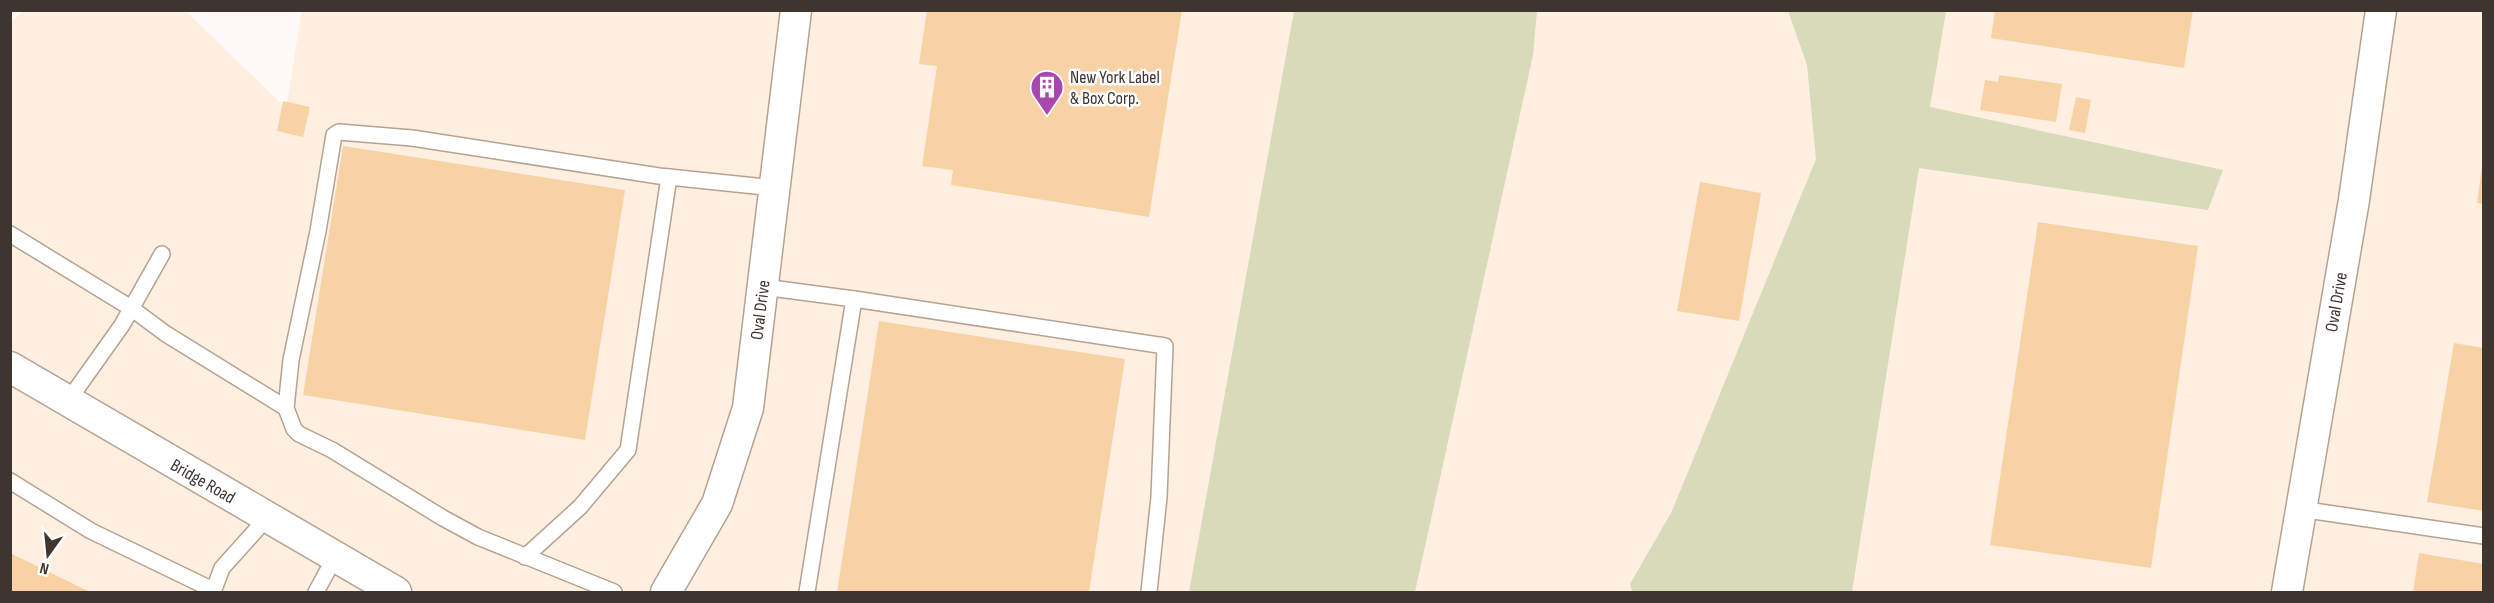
<svg xmlns="http://www.w3.org/2000/svg" width="2494" height="603" viewBox="0 0 2494 603" font-family="'Sofia Sans Condensed',sans-serif">
<rect width="100%" height="100%" fill="#fffaf7"/>
<path fill="#ffefe1" d="M302 10 2483 11V592H11L10 23 23 11H186L286 108Z"/>
<g fill="#d7dbba">
<path d="M1294 11H1537L1533 55 1415 592H1189Z"/>
<path d="M1788 11H1946L1930 107 2223 170 2208 210 1919 168 1852 592H1632L1630 584 1672 511 1816 159 1807 65Z"/>
</g>
<g fill="#f8d2a4">
<path d="M927 10H1182L1149 217 951 185 953 170 922 166 937 66 919 64Z"/>
<path d="M1995 10H2193L2184 68 1991 38Z"/>
<path d="M1999 75 2062 84 2056 122 1980 110 1985 80 1998 82Z"/>
<path d="M2076 97 2091 100 2085 133 2069 130Z"/>
<path d="M283 101 310 107 303 137 277 131Z"/>
<path d="M343 146 625 190 585 440 303 395Z"/>
<path d="M2482 166H2484V204L2477 203Z"/>
<path d="M1700 182 1761 193 1739 321 1677 311Z"/>
<path d="M2038 222 2198 246 2151 568 1990 545Z"/>
<path d="M879 321 1125 359 1089 592H837Z"/>
<path d="M2454 343 2484 348V511L2427 502Z"/>
<path d="M10 553 90 592H10Z"/>
<path d="M2419 553 2484 564V592H2413Z"/>
</g>
<g fill="none" stroke-linecap="round" stroke-linejoin="round">
<defs>
<g id="service">
<path d="M10 234 131 308 166 334 286 408"/>
<path d="M763 287 854 299 807 592"/>
<path d="M854 299 1165 346 1159 497 1149 592"/>
<path d="M68 401 122 325 162 254"/>
<path d="M10 481 91 531 213 590"/>
<path d="M2300 509 2484 536"/>
<path d="M525 557 580 507 628 450 669 177"/>
<path d="M213 592 222 568 267 518"/>
<path d="M316 592 335 557"/>
<path d="M614 592 478 537 443 518 332 450 299 434 294 429 286 408 291 360 318 231 334 135 339 132 412 138 659 176 775 188"/>
</g>
<g id="minor">
<path d="M10 367 396 592"/>
<path d="M666 592 717 504 748 408 796 10"/>
<path d="M2287 592 2354 200 2381 10"/>
</g>
</defs>
<use href="#service" stroke="#b6a291" stroke-width="18"/>
<use href="#minor" stroke="#b6a291" stroke-width="33"/>
<use href="#service" stroke="#fff" stroke-width="15"/>
<use href="#minor" stroke="#fff" stroke-width="30"/>
</g>
<defs>
<symbol id="building-pin" viewBox="-11 -11 22 30"><path d="M0 17L-7.5 6A9.5 9.5 0 1 1 7.5 6Z" fill="#a747af" stroke="#fff"/><path d="M-4-6H4V6H1V3H-1V6H-4ZM-2.5-4.3h1.7v1.8h-1.7ZM.8-4.3h1.7v1.8H.8ZM-2.5-1h1.7V.8h-1.7ZM.8-1h1.7V.8H.8Z" fill="#fff"/></symbol>
</defs>
<g fill-rule="evenodd">
<use href="#building-pin" x="1028" y="68" width="38" height="52"/>
</g>
<g text-anchor="middle" stroke-width="5" stroke-linejoin="round" paint-order="stroke">
<g font-size="18" fill="#3d352e" stroke="#fff" text-anchor="start">
<text x="1070" y="83">New York Label<tspan x="1070" dy="21">&amp; Box Corp.</tspan></text>
</g>
<g font-size="18" fill="#3d352e" stroke="#fff">
<text transform="translate(2336 302) rotate(-80)" y="6">Oval Drive</text>
<text transform="translate(760 310) rotate(-83)" y="6">Oval Drive</text>
<text transform="translate(203 481) rotate(30)" y="6">Bridge Road</text>
</g>
</g>
<rect width="2494" height="603" fill="none" stroke="#3d352e" stroke-width="24"/>
<g transform="translate(48 555) rotate(195)" stroke="#ffffff" stroke-width="4.5" paint-order="stroke">
<path d="M0-4.5L10 22L0 15L-10 22Z" fill="#3d352e"/>
<text y="-9" font-size="16" font-weight="bold" text-anchor="middle" fill="#3d352e">N</text>
</g>
</svg>
